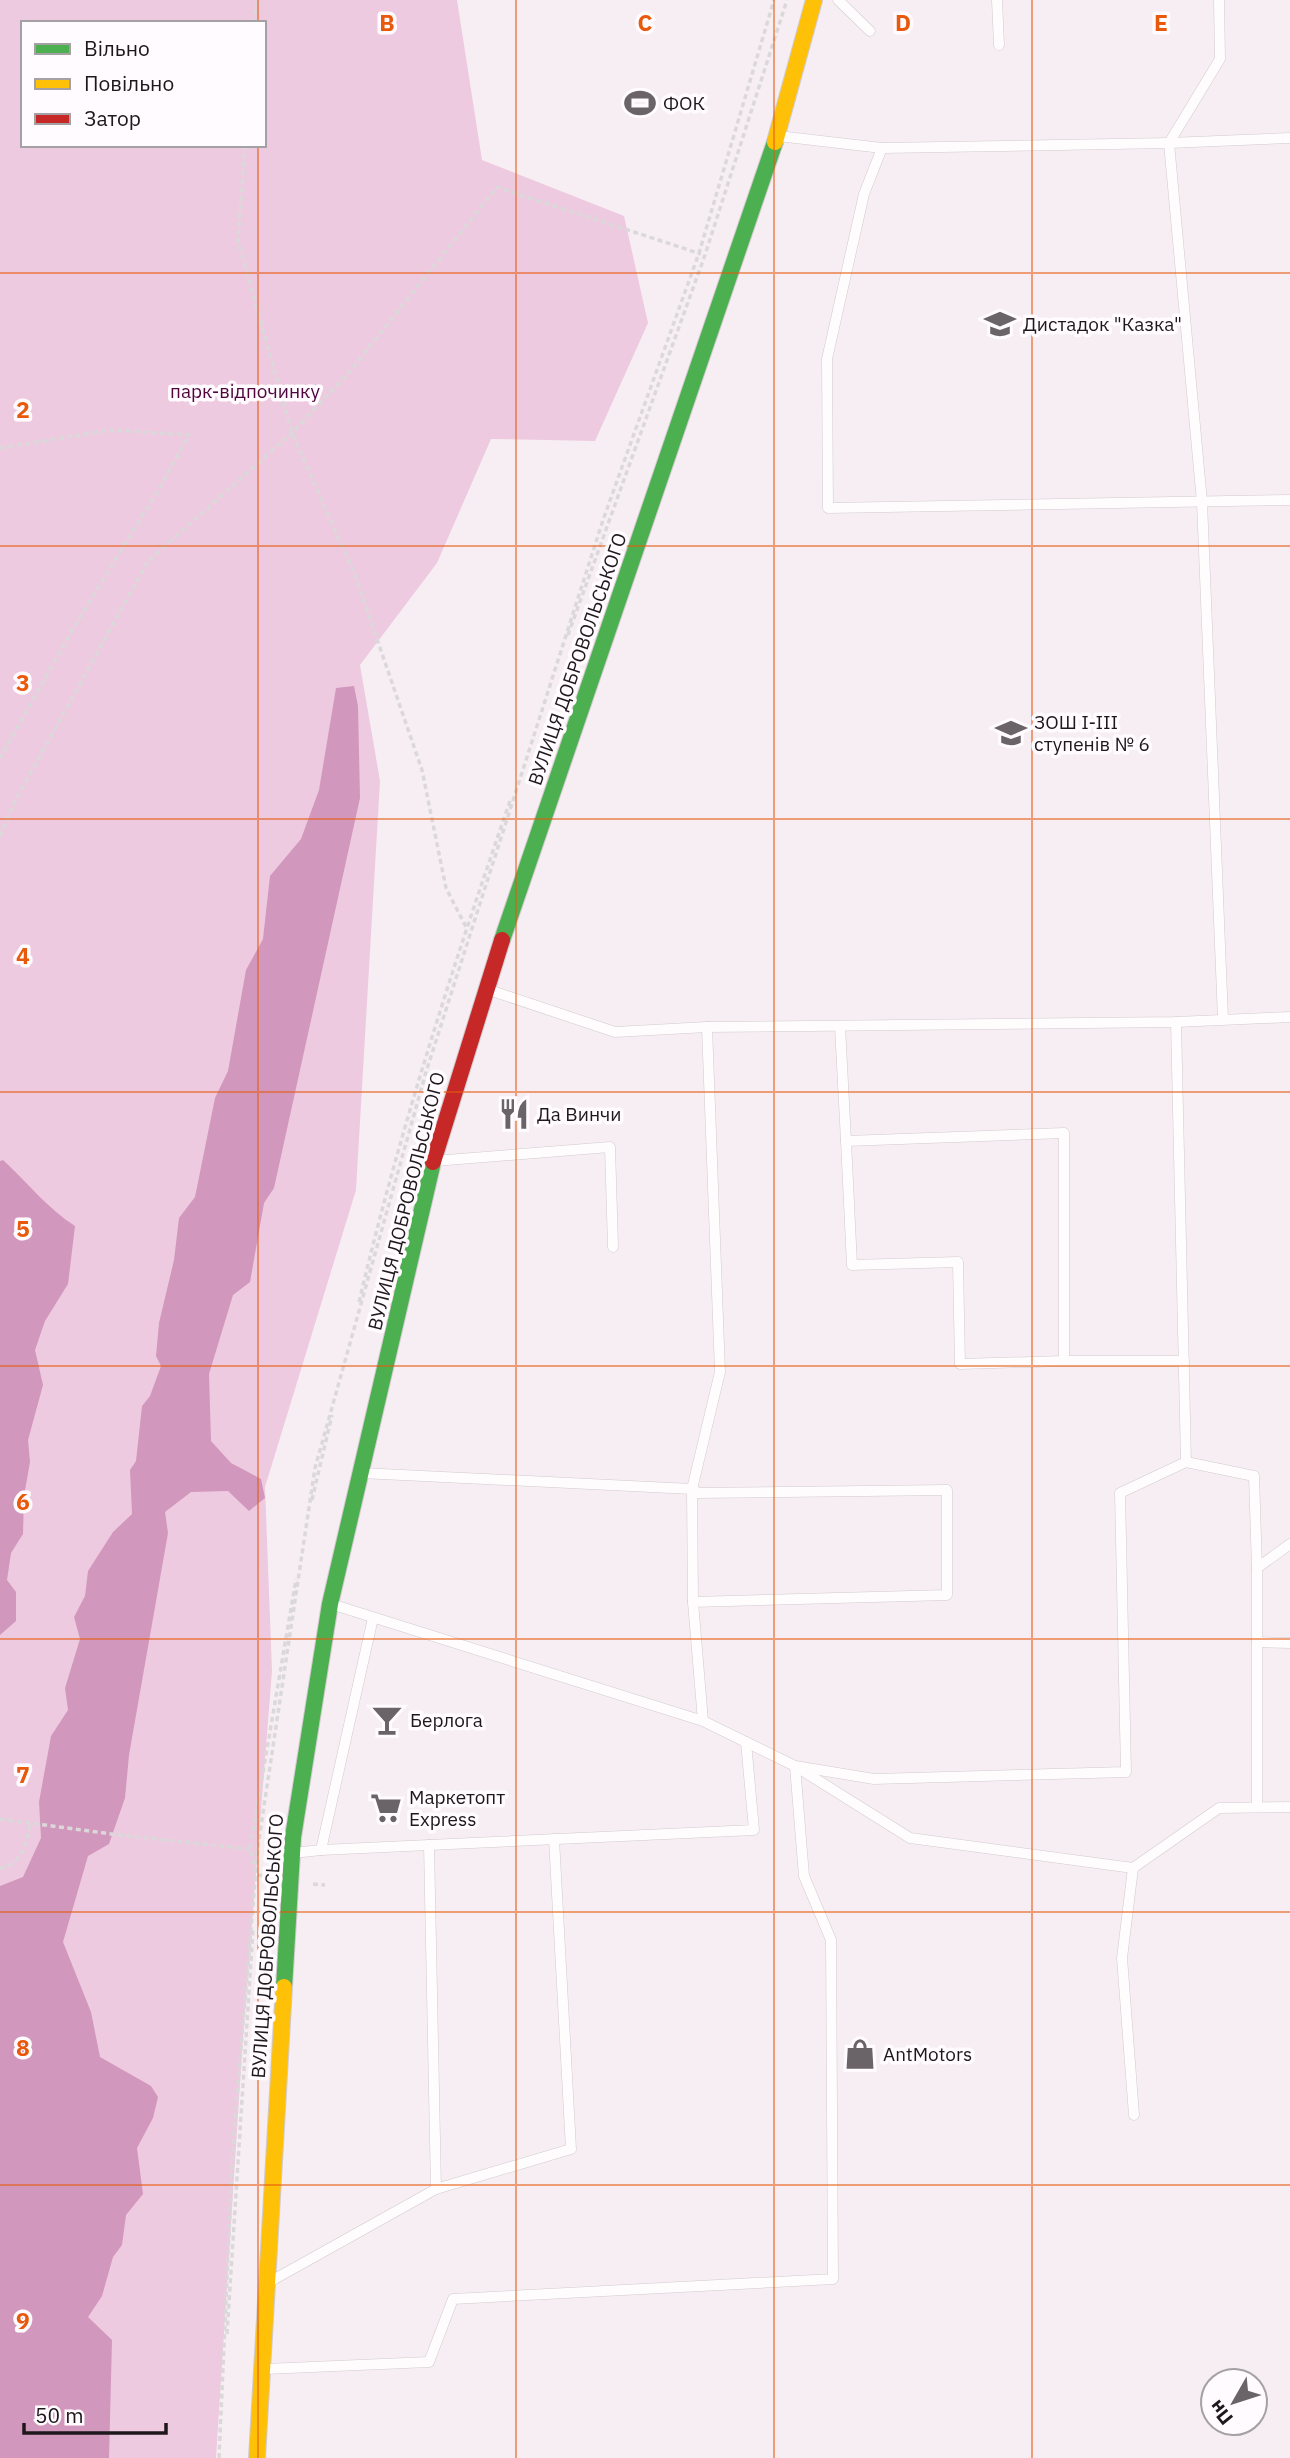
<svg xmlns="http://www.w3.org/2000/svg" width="1290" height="2458" viewBox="0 0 1290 2458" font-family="'IBM Plex Sans',sans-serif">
<rect width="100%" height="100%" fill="#f7eef3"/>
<path fill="#eecae0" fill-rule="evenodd" d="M0 0H457L482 160 624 216 648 323 595 441 491 439 437 563 360 665 380 781 356 1190 265 1487 272 1671 243 2037 216 2458H0ZM23 23H264V145H23Z"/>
<g fill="#d197bc">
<path d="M354 686 358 706 360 798 274 1188 264 1203 250 1282 233 1295 209 1374 211 1441 231 1463 261 1479 265 1498 249 1511 228 1491 191 1492 165 1512 168 1533 129 1755 125 1798 109 1844 88 1856 63 1942 91 2012 100 2057 151 2086 158 2097 153 2118 137 2148 143 2194 126 2215 122 2245 113 2257 102 2296 88 2317 112 2340 109 2458H0V1886L23 1877 41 1838 39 1802 51 1736 68 1710 65 1688 80 1639 74 1617 85 1596 88 1571 113 1532 132 1514 130 1470 136 1461 142 1406 150 1396 161 1366 156 1356 159 1323 174 1260 179 1218 195 1197 215 1098 228 1071 246 970 263 939 270 876 301 839 319 790 336 688Z"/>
<path d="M3 1160C27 1182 48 1209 75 1226L68 1284 45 1321 35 1350 43 1385 28 1440 30 1462 24 1496 23 1534 11 1553 7 1580 16 1592V1621L0 1635V1161Z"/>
</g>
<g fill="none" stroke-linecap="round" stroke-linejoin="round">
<defs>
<g id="lane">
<path d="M838 0 870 31"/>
<path d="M997 0 999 45"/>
<path d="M778 136 882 148 1169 143 1202 502 1223 1019"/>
<path d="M1169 143 1220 59 1219 0"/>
<path d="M1169 143 1290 138"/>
<path d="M882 148 864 194 827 359 828 508 1290 500"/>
<path d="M486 989 615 1032 707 1027 1176 1022 1290 1017"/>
<path d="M1176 1022 1186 1462 1254 1476 1257 1568"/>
<path d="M840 1026 846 1141 1064 1133V1361H1184"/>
<path d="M846 1141 852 1265 958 1262 960 1364 1064 1361"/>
<path d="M434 1161 610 1147 613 1247"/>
<path d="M361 1473 692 1489 698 1493 947 1490V1595L693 1602 703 1721"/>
<path d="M693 1602 692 1489 720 1372 707 1027"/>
<path d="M331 1604 703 1721 795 1766 910 1838 1133 1868 1219 1808 1290 1807"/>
<path d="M1257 1642 1290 1643"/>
<path d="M1257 1807V1568L1290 1544"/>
<path d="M321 1850 754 1830 746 1742"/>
<path d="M293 1853 321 1850 373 1618"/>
<path d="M1133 1868 1122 1958 1134 2115"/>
<path d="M436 2189 571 2149 554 1839"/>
<path d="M271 2281 436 2189 429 1845"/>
<path d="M265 2369 429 2362 453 2299 833 2279 831 1940 804 1876 795 1766 874 1779 1126 1772 1120 1493 1186 1462"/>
</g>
<g id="fast">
<path d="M502 940 775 142"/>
<path d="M284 1987 293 1837 330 1604 433 1162"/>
</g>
<g id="slow">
<path d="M775 142 814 0"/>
<path d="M257 2458 284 1987"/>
</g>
<path id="jam" d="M433 1162 502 940"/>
</defs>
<use href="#lane" stroke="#d1cace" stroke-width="11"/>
<use href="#fast" stroke="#d1cace" stroke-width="18"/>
<use href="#slow" stroke="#d1cace" stroke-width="18"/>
<use href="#jam" stroke="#d1cace" stroke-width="18"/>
<g stroke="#dbd8da" stroke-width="3.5" stroke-dasharray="5 3.5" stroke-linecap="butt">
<path d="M255 23 257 0"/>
<path d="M245 145 238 241 292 433 355 575 422 770 446 888 466 927"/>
<path d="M0 448 111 430 189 435 160 487 74 627 0 758"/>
<path d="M568 635 705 255 787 0"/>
<path d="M0 836 14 803 148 561 292 433 351 370 497 187 701 254"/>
<path d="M359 1302C399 1132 453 966 510 801"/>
<path d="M312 1500 332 1415"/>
<path d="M0 1819 119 1835 250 1849"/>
<path d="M0 1868C22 1865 27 1841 30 1823"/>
<path d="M271 1877 257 1875 250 1849 296 1579"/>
<path d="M313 1884 325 1885"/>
<path d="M227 2334 253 1929"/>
<path d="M219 2458 233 2144 258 1846 315 1468 426 1072 603 520 699 253 774 0"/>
</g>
<use href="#lane" stroke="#fefcfd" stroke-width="10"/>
<use href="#fast" stroke="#4caf50" stroke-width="16"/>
<use href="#slow" stroke="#ffc107" stroke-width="16"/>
<use href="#jam" stroke="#c62828" stroke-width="16"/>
</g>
<path fill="none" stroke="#e8590c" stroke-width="2" stroke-opacity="0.55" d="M258 0V23M516 0V2458M774 0V2458M1032 0V2458M258 145V2458M0 273H1290M0 546H1290M0 819H1290M0 1092H1290M0 1366H1290M0 1639H1290M0 1912H1290M0 2185H1290"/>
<defs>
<symbol id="stadium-bare" viewBox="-9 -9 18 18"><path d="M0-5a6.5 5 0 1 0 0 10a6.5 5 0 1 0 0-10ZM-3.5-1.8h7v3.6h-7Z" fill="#6a6367" stroke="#fffbfe" stroke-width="2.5" paint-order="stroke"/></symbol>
<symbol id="school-bare" viewBox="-9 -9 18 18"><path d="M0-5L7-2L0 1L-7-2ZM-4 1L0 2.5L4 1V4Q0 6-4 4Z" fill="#6a6367" stroke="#fffbfe" stroke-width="2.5" paint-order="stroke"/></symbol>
<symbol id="restaurant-bare" viewBox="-9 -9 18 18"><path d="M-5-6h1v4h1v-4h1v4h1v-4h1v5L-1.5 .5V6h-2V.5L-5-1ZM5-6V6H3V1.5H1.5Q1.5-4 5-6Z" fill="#6a6367" stroke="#fffbfe" stroke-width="2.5" paint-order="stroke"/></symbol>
<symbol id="bar-bare" viewBox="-9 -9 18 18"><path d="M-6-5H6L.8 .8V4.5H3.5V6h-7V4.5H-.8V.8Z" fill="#6a6367" stroke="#fffbfe" stroke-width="2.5" paint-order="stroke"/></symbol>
<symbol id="supermarket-bare" viewBox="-9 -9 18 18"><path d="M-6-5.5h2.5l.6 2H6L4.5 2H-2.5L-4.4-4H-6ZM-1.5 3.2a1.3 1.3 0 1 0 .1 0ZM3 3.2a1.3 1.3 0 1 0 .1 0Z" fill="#6a6367" stroke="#fffbfe" stroke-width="2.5" paint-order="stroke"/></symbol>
<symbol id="shop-bare" viewBox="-9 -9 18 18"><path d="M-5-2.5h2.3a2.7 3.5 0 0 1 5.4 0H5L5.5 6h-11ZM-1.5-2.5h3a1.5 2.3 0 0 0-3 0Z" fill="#6a6367" stroke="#fffbfe" stroke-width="2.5" paint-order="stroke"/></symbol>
</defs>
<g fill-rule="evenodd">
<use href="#stadium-bare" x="618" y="81" width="44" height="44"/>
<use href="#school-bare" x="978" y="302" width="44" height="44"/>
<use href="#school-bare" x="989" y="711" width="44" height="44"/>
<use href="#restaurant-bare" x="492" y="1092" width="44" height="44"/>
<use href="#bar-bare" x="365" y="1698" width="44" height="44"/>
<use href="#supermarket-bare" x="364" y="1786" width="44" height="44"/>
<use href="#shop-bare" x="838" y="2032" width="44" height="44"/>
</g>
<g text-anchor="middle" stroke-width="7" stroke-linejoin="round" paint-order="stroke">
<g font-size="19" fill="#1e181c" stroke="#fffbfe" text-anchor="start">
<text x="663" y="110">ФОК</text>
<text x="1023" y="331">Дистадок "Казка"</text>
<text x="1034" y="729">ЗОШ І-ІІІ<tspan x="1034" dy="22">ступенів № 6</tspan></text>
<text x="537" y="1121">Да Винчи</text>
<text x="410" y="1727">Берлога</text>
<text x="409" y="1804">Маркетопт<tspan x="409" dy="22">Express</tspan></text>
<text x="883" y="2061">AntMotors</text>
</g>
<g font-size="19" fill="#4f063c" stroke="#fffbfe">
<text x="245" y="398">парк-відпочинку</text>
</g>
<g font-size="19" fill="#1e181c" stroke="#fffbfe">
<text transform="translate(577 659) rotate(-71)" y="7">ВУЛИЦЯ ДОБРОВОЛЬСЬКОГО</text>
<text transform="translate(406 1201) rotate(-76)" y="7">ВУЛИЦЯ ДОБРОВОЛЬСЬКОГО</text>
<text transform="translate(267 1946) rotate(-86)" y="7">ВУЛИЦЯ ДОБРОВОЛЬСЬКОГО</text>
</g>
</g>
<g font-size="23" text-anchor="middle" font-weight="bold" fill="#e8590c" stroke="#fffbfe" stroke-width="7" stroke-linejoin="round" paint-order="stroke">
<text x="387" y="31">B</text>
<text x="645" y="31">C</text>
<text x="903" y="31">D</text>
<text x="1161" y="31">E</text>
<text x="23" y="418">2</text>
<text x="23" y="691">3</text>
<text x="23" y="964">4</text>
<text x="23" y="1237">5</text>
<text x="23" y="1510">6</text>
<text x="23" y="1783">7</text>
<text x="23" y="2056">8</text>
<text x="23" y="2329">9</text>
</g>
<rect x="21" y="21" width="245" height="126" fill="#fffbfe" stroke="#a5a0a4" stroke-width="2"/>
<rect x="35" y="44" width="35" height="10" fill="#4caf50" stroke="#a5a0a4" stroke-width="2"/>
<text x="84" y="56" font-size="21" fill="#1e181c">Вільно</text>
<rect x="35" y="79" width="35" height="10" fill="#ffc107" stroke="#a5a0a4" stroke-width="2"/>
<text x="84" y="91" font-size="21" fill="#1e181c">Повільно</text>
<rect x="35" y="114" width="35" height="10" fill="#c62828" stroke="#a5a0a4" stroke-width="2"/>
<text x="84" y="126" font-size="21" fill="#1e181c">Затор</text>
<g transform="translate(1234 2402) rotate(231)"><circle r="33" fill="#fffbfe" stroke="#a5a0a4" stroke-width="2"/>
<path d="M0-5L12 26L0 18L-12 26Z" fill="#6a6367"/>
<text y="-10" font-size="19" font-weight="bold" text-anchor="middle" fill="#1e181c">Пн</text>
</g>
<path d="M24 2423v10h142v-10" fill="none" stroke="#1e181c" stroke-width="3.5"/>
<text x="35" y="2423" font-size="21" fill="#1e181c" stroke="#fffbfe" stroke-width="5" paint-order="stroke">50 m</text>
</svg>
